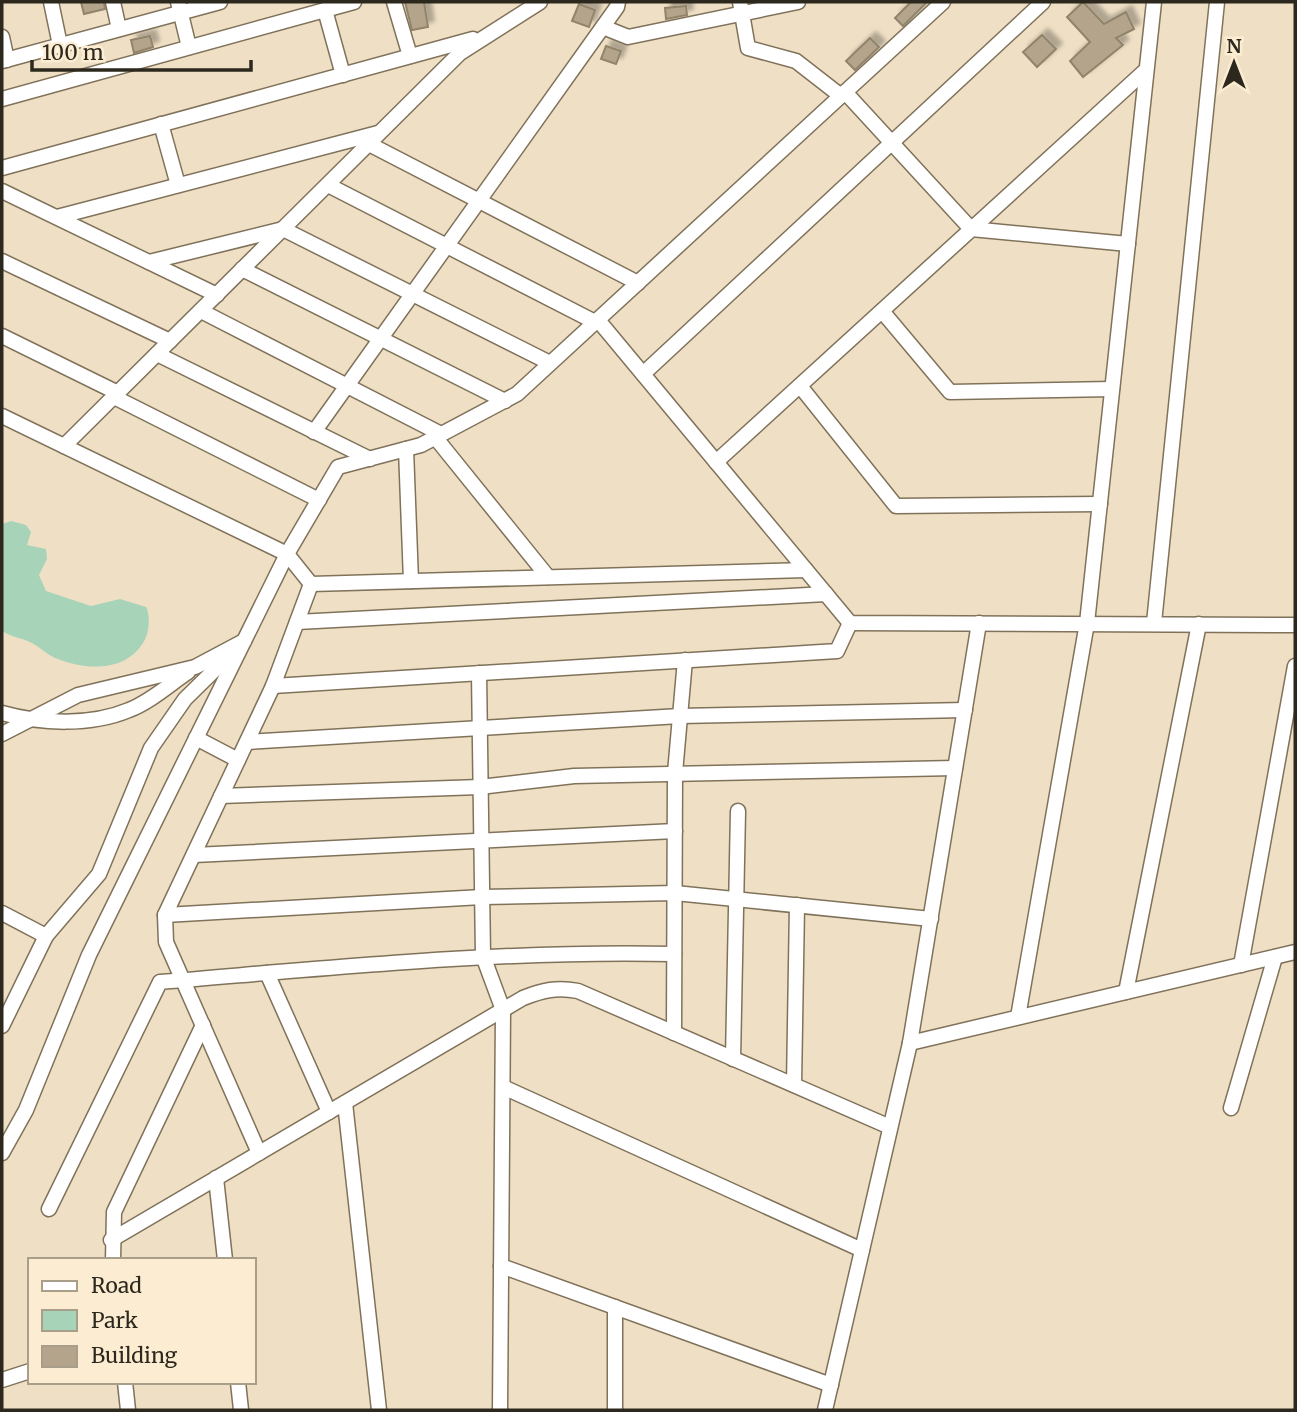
<svg xmlns="http://www.w3.org/2000/svg" width="1297" height="1412" viewBox="0 0 1297 1412" font-family="Merriweather,serif">
<defs>
<filter id="shadow"><feDropShadow dx="6" dy="-6" stdDeviation="2" flood-color="#0004"/></filter>
</defs>
<rect width="100%" height="100%" fill="#efe0c5"/>
<path fill="#a7d3b9" d="M11 521 26 525 31 532 27 545 46 549 47 559 39 575 46 591 91 606 120 599 146 607C151 616 149 635 143 643 124 673 85 670 55 658 46 654 40 647 32 643 22 638 11 637 2 631V524Z"/>
<g fill="#b3a48b" stroke="#91846b" stroke-width="2" filter="url(#shadow)">
<path d="M81 2H104L105 9 84 14Z"/>
<path d="M405 2H424L428 27 412 30Z"/>
<path d="M911 2H927L903 26 895 18Z"/>
<path d="M1083 2 1104 24 1126 12 1134 29 1116 38 1123 45 1083 77 1070 61 1090 42 1067 17Z"/>
<path d="M579 4 595 10 589 27 572 21Z"/>
<path d="M686 6 687 15 666 19 665 8Z"/>
<path d="M1042 35 1056 49 1037 67 1023 52Z"/>
<path d="M150 36 153 47 134 53 131 40Z"/>
<path d="M870 38 879 47 855 70 846 61Z"/>
<path d="M606 46 621 51 616 64 601 59Z"/>
</g>
<g fill="none" stroke-linecap="round" stroke-linejoin="round">
<defs>
<g id="minor">
<path d="M51 2 60 45"/>
<path d="M113 2 119 29"/>
<path d="M178 2 189 47"/>
<path d="M394 2 410 56"/>
<path d="M740 2 748 48 796 61 841 96"/>
<path d="M325 10 343 75"/>
<path d="M603 27 628 37 798 2"/>
<path d="M2 37 7 60"/>
<path d="M2 61 220 2"/>
<path d="M845 92 971 229 1128 244"/>
<path d="M2 99 354 2"/>
<path d="M161 124 178 185"/>
<path d="M369 144 638 283"/>
<path d="M2 168 473 39"/>
<path d="M328 185 595 322"/>
<path d="M2 191 217 295"/>
<path d="M57 217 378 133"/>
<path d="M2 261 170 341"/>
<path d="M149 262 283 229 550 363"/>
<path d="M242 269 505 401"/>
<path d="M201 311 441 434"/>
<path d="M882 311 950 392 1112 389"/>
<path d="M598 320 850 623 1295 625"/>
<path d="M2 336 118 393"/>
<path d="M157 354 370 459"/>
<path d="M643 374 1043 2"/>
<path d="M800 386 896 506 1100 504"/>
<path d="M114 397 319 500"/>
<path d="M2 416 287 554 311 584 806 570"/>
<path d="M314 432 617 7 618 2"/>
<path d="M435 437 548 577"/>
<path d="M64 446 460 53 540 2"/>
<path d="M406 449 411 581"/>
<path d="M716 462 1146 70"/>
<path d="M297 622 826 594"/>
<path d="M1154 623 1217 2"/>
<path d="M479 673 483 956 503 1010 500 1410"/>
<path d="M273 686 837 651 850 623"/>
<path d="M2 713C41 724 91 726 129 710 150 702 170 684 188 672"/>
<path d="M2 734 78 695 195 667 244 641 185 699 151 748 99 874 46 936 2 1026"/>
<path d="M196 738 238 760"/>
<path d="M247 742 680 716 965 710"/>
<path d="M221 796 480 787 574 776 955 768"/>
<path d="M194 855 675 831"/>
<path d="M2 913 46 936"/>
<path d="M165 915 482 897 675 893 931 919"/>
<path d="M1241 965 1295 666"/>
<path d="M267 973 329 1112"/>
<path d="M1126 992 1199 624"/>
<path d="M1018 1017 1087 623 1154 2"/>
<path d="M674 1033 675 773 685 660"/>
<path d="M910 1043 1295 952"/>
<path d="M733 1059 738 811"/>
<path d="M794 1085 797 905"/>
<path d="M503 1087 862 1250"/>
<path d="M345 1103 379 1410"/>
<path d="M1231 1108 1275 957"/>
<path d="M2 1153 26 1110 89 955 287 554 338 467 421 445 517 394 943 2"/>
<path d="M259 1153 166 942 165 915 273 686 311 584"/>
<path d="M216 1178 225 1260"/>
<path d="M49 1209 160 982C331 968 502 950 674 954"/>
<path d="M111 1240 523 998C543 990 557 987 578 991L890 1127"/>
<path d="M113 1260 114 1212 203 1025"/>
<path d="M501 1266 831 1385"/>
<path d="M2 1380 30 1371"/>
<path d="M125 1382 128 1410"/>
<path d="M238 1382 241 1410"/>
<path d="M615 1410V1307"/>
<path d="M825 1410 910 1043 979 623"/>
</g>
</defs>
<use href="#minor" stroke="#80725a" stroke-width="17"/>
<use href="#minor" stroke="#fff" stroke-width="14"/>
</g>
<rect width="1297" height="1412" fill="none" stroke="#2d281e" stroke-width="7"/>
<rect x="28" y="1258" width="228" height="126" fill="#fcedd2" stroke="#a99e8a" stroke-width="2"/>
<rect x="42" y="1281" width="35" height="10" fill="#ffffff" stroke="#a99e8a" stroke-width="2"/>
<text x="91" y="1293" font-size="21" fill="#2d281e">Road</text>
<rect x="42" y="1310" width="35" height="21" fill="#a7d3b9" stroke="#a99e8a" stroke-width="2"/>
<text x="91" y="1328" font-size="21" fill="#2d281e">Park</text>
<rect x="42" y="1346" width="35" height="21" fill="#b3a48b" stroke="#a99e8a" stroke-width="2"/>
<text x="91" y="1363" font-size="21" fill="#2d281e">Building</text>
<g transform="translate(1234 63)" stroke="#fcedd2" stroke-width="5" paint-order="stroke">
<path d="M0-5L12 26L0 18L-12 26Z" fill="#2d281e"/>
<text y="-10" font-size="19" font-weight="bold" text-anchor="middle" fill="#2d281e">N</text>
</g>
<path d="M32 60v10h219v-10" fill="none" stroke="#2d281e" stroke-width="3.5"/>
<text x="42" y="60" font-size="21" fill="#2d281e" stroke="#fcedd2" stroke-width="5" paint-order="stroke">100 m</text>
</svg>
